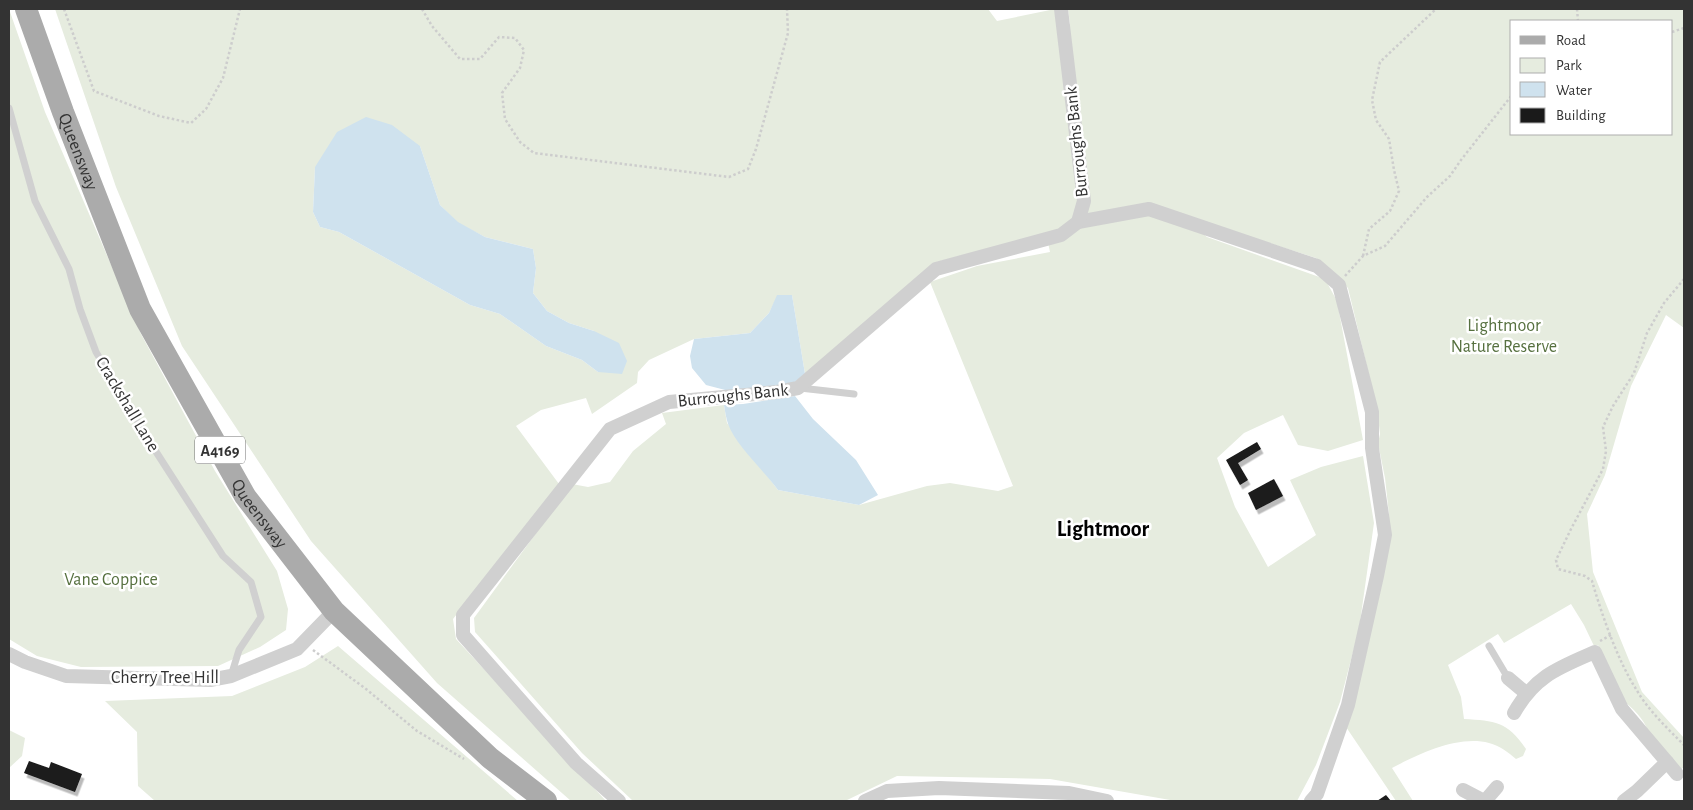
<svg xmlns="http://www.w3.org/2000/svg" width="1693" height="810" viewBox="0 0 1693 810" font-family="'Alegreya Sans',sans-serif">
<defs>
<filter id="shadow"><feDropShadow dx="2.5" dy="4.5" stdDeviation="0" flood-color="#0004"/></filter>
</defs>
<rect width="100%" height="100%" fill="#fff"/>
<g fill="#e6ecdf" fill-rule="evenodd">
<path d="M9 9 45 112 141 334 215 471 277 571 288 609 286 630 260 647 218 666 81 667 37 656 9 639Z"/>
<path d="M55 9H988L997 21 1055 9 1058 34 1070 24 1068 9H1684V328L1666 315 1631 386 1605 475 1587 514 1593 572 1642 692 1684 738V767L1680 770 1648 731C1644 719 1632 707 1621 699L1598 645 1594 646 1584 625 1571 604 1504 643 1498 634 1448 665 1461 697 1464 719C1495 721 1507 721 1526 749L1523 756 1516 759C1508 752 1500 746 1489 743 1458 735 1419 754 1392 768L1413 801H1396L1344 724 1389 514 1385 478 1378 443 1380 434 1377 408 1348 288 1316 258 1197 220H1188L1207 237 1325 279 1337 301 1363 440 1328 451 1298 445 1283 415 1244 433 1217 458 1235 507 1268 567 1316 535 1290 480 1321 467 1363 456 1374 523 1359 629 1340 702 1316 765 1297 801H1176L1050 779 897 776 845 801H633L582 753 475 632 474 618 572 484 588 487 610 482 633 451 666 424 662 413 724 405 727 423 778 490 859 505 927 486 950 483 998 491 1013 486 930 282 977 266 1050 252 1046 233 937 262 805 374 792 295H778L769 313 750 333 694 339 649 360 638 372 637 383 592 414 586 398 541 410 516 426 559 484 453 619 456 639 606 801H571L437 683 311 541 182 346 116 187ZM1512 21H1672V134H1512ZM420 146 440 205 458 223 485 237 533 249 536 268 533 293 547 311 569 323 594 331 598 372 582 360 546 346 500 314 470 305 339 232 320 227 313 212 315 167Z"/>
<path d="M338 646 518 801H155L138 786 137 732 105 701 232 696 305 667Z"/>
<path d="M9 730 25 738 22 756 9 768Z"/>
</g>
<g fill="#cfe2ee">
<path d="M366 117 392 125 420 146 440 205 458 222 485 237 533 249 536 268 533 293 547 311 569 323 594 331 619 343 627 361 622 374 598 372 582 360 546 346 500 314 470 305 339 232 320 227 313 212 315 167 337 132Z"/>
<path d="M777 295H792L805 374 795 382 784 386 729 391 706 385 692 368 690 356 694 339 750 333 769 313Z"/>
<path d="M795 396 813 419 856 460 878 495 859 505 778 490C764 471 735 444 728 424 726 418 725 411 724 405L743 404Z"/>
</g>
<g fill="#1a1a1a" filter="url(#shadow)">
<path d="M1257 442 1261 449 1238 463 1248 480 1240 485 1226 460Z"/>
<path d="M1274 479 1283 496 1256 510 1248 493Z"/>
<path d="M29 761 49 768 51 762 82 774 75 792 24 773Z"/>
<path d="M1386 795 1391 801H1377Z"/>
</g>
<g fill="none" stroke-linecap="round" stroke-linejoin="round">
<g stroke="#cdcdcd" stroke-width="2.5" stroke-dasharray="2.5 2.5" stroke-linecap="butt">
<path d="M64 9 94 91 159 116 191 123 206 109 223 78 240 9"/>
<path d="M422 9 432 26 460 59H480L499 37 515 38 524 50 520 68 502 93 505 119 520 142 534 153 729 177 748 169 756 149 788 33 787 9"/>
<path d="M1577 9 1578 21"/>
<path d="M1672 32 1684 28"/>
<path d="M1363 256 1369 229 1390 211 1399 191 1394 170 1389 139 1376 120 1372 100 1380 62 1436 9"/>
<path d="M1345 276 1363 256 1385 246 1427 197 1450 176 1461 160 1512 95"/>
<path d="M1684 279 1664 303 1647 333 1634 373 1613 406 1603 427 1606 451 1603 469 1571 529 1556 560 1558 569 1585 576 1592 581C1602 615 1617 659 1636 689 1648 710 1667 728 1684 745"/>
<path d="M1600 641 1611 635"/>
<path d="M313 650 366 689 417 731 464 759"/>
</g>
<g stroke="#d0d0d0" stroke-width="7">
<path d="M9 108 35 201 69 269 80 309 96 352 153 447 223 556 251 582 261 617 239 650 231 676"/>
<path d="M800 388 854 394"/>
<path d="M1489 646 1508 678"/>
</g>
<g stroke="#d0d0d0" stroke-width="14">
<path d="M1078 222 1149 209 1317 266 1339 285 1372 412V448L1385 535 1377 576 1348 705 1317 794 1311 801"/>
<path d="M9 654 25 662 66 676 210 680 231 676 297 649 334 611"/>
<path d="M1508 678 1526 693"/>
<path d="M1514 713C1535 676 1558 668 1595 652L1622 709 1667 762 1637 791 1624 801"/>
<path d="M1667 762 1677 774"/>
<path d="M1463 790 1484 801"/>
<path d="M619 801 576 763 463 635V615L610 429 669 402 777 392 798 388 936 269 1061 235 1078 222 1084 201 1061 9"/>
<path d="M865 801 887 791 939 788 1069 793 1107 801"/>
<path d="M1485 801 1497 787"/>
</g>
<path stroke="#ababab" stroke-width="22" id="s1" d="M26 9 63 112 140 309 245 496 334 611 490 758 546 801"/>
</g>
<g text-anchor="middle" stroke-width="5" stroke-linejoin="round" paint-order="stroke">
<rect fill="#fff" stroke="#707070" stroke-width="1" x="195" y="436.5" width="50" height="27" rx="4"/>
<g font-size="16" font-weight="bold" fill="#333">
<text x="220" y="456">A4169</text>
</g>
<g font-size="18" fill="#333" stroke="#fff">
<text transform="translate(1076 142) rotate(-96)" y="6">Burroughs Bank</text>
<text dy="6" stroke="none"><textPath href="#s1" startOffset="152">Queensway</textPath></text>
<text transform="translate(733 395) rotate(-6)" y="6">Burroughs Bank</text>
<text transform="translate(128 404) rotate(59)" y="6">Crackshall Lane</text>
<text dy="6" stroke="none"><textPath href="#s1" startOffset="558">Queensway</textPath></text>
<text x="165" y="683">Cherry Tree Hill</text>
</g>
<g font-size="18" fill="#56703f" stroke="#fff">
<text x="1504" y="331">Lightmoor<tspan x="1504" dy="21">Nature Reserve</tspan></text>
<text x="111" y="585">Vane Coppice</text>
</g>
<g font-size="22" font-weight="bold" fill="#000" stroke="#fff">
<text x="1103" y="536">Lightmoor</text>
</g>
</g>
<rect width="1693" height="810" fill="none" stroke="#333333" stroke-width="20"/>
<rect x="1510" y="20" width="162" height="115" fill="#ffffff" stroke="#adadad"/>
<rect x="1520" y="36" width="25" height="8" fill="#ababab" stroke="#adadad"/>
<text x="1556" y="45" font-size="15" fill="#333333">Road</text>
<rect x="1520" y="58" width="25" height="15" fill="#e6ecdf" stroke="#adadad"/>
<text x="1556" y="70" font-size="15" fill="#333333">Park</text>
<rect x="1520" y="82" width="25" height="15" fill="#cfe2ee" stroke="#adadad"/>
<text x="1556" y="95" font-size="15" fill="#333333">Water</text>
<rect x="1520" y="108" width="25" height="15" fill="#1a1a1a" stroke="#adadad"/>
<text x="1556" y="120" font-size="15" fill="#333333">Building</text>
</svg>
